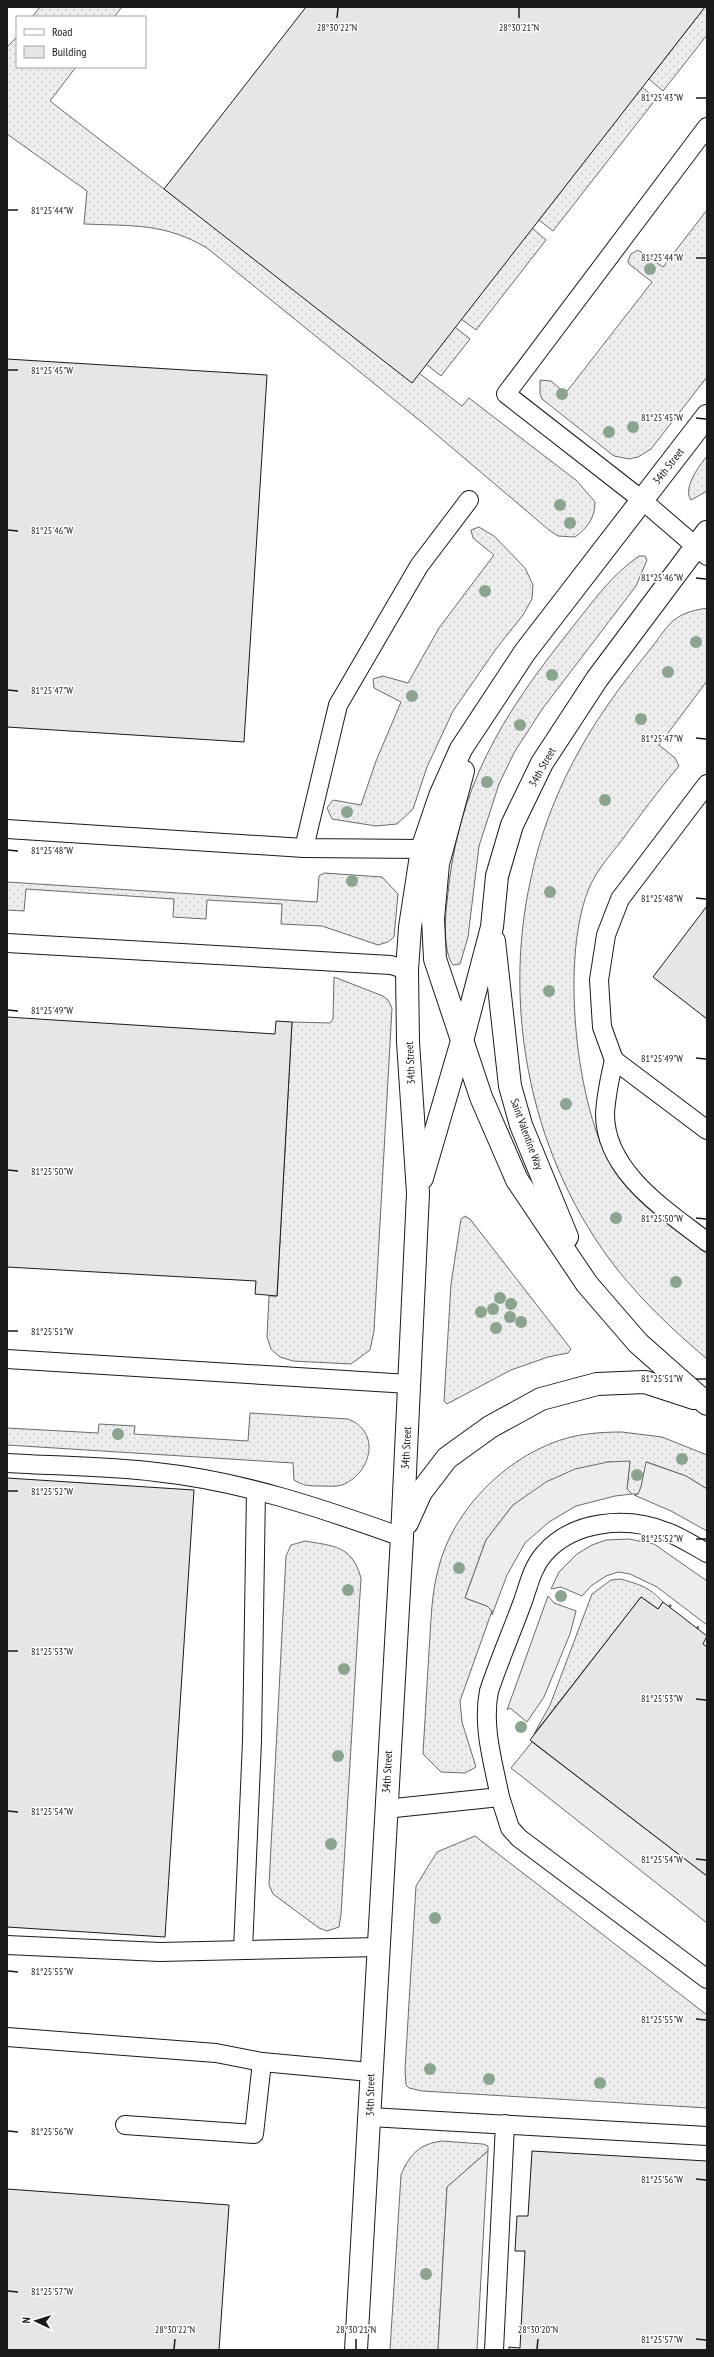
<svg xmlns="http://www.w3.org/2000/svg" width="714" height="2357" viewBox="0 0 714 2357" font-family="'PT Sans Narrow',sans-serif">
<defs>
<pattern id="grass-dots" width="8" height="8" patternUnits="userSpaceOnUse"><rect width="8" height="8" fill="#ededed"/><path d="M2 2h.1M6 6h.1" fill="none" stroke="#cbcbcb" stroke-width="1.8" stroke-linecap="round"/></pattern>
</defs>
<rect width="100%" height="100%" fill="#fff"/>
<g fill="url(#grass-dots)" stroke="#6a6a6a">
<path d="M40 7H122L114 17H32Z"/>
<path d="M705 7H707V35L663 91 649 79Z"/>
<path d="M17 37V67H76L50 101 164 189 419 373 462 406 469 398 577 481 595 502C595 517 588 528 575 537L558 536 549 530 424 424 207 248C165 223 132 226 84 224L87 191 7 134V47Z"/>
<path d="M642 87 656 99 553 231 539 220Z"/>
<path d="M707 210V377L651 449 638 457 629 459 614 456 542 399 540 394V380L551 381 565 393 568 390 652 282 629 264 628 261 631 254 638 250 663 267Z"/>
<path d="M532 228 546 240 476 330 461 319Z"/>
<path d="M455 327 470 339 441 376 426 364Z"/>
<path d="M707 456V491L691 500C682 488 700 465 707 456Z"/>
<path d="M479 527 494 536 525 568 533 585 532 599 523 615 496 649 453 711 427 767 413 809 397 824 376 826 332 819 327 808 333 800 361 805 376 761 401 702 374 688 373 679 383 676 408 683 439 628 494 555 473 538 471 530Z"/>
<path d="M639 556H645L647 560 636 586 543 708 515 751 499 784 479 846 468 937 460 964 453 965C443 952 445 918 447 902 457 787 501 717 571 629 592 603 611 575 639 556Z"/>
<path d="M707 608V681L659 745 675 758 679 766C659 790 640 815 622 840 611 854 598 869 591 884 559 951 575 1110 615 1172 638 1206 675 1229 707 1254V1359C674 1331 644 1303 617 1269 532 1161 501 1011 531 878 544 816 571 758 607 706 621 685 637 666 652 647 659 638 666 627 674 620 684 612 696 610 707 608Z"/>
<path d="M324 873 382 877 398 894 394 937 388 942 378 945 322 926 281 924 282 904 207 900 206 919 173 917 174 899 26 889 24 911 7 910V882L317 902 319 876Z"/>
<path d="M334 977 383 996 388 1000 392 1008 374 1331 370 1350 351 1364 293 1361 280 1357 271 1349 267 1337 269 1296H277L292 1022 330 1023 333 1019Z"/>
<path d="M465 1216 470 1219 571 1349 568 1353 548 1357 511 1370 447 1404 444 1401 451 1284 461 1219Z"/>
<path d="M250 1413 348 1419C382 1432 371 1474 342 1485 336 1487 327 1486 321 1486 310 1486 303 1486 294 1480L293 1463 7 1445V1428L98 1433 99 1424 135 1426 134 1434 248 1441Z"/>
<path d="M622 1432 662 1437 707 1455V1489L686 1476 647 1462 641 1487 638 1494H632L627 1489 630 1462H608L513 1505 486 1540 465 1598 487 1606 492 1611 460 1701 462 1722 476 1767 465 1773 441 1772 423 1754C425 1719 427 1685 429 1651 431 1624 431 1596 438 1570 452 1509 510 1452 571 1437 588 1433 605 1432 622 1432Z"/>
<path d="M305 1541C333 1546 352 1545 361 1578L341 1915 339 1927 327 1931 319 1928 273 1894 269 1885 286 1556 291 1545Z"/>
<path d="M621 1579C640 1585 648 1586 663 1602L658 1609 641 1597 534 1734 550 1705 592 1594 611 1580Z"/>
<path d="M475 1836 707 2015V2108L422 2091 409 2088 406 2085 405 2070 416 1886 437 1852Z"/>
<path d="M442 2141 483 2144 488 2146V2151L447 2187 438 2350H390L401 2175C409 2155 419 2144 442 2141Z"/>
</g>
<g fill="#ededed" stroke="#6a6a6a">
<path d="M630 1461 627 1489 632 1494 615 1496 576 1506 549 1522 525 1543 507 1575 492 1615V1611L487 1606 465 1598 486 1540 513 1505 546 1482 575 1469 608 1462Z"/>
<path d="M646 1462 686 1476 707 1489V1531L671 1511 634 1495 638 1494 641 1487Z"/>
<path d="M629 1539 654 1544 707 1581V1625L657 1587 630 1574 618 1572 606 1576 591 1586 582 1596 561 1587 551 1589 559 1572 577 1554 592 1545 606 1540Z"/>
<path d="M548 1596 554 1603 576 1611 570 1634 544 1697 527 1722 510 1708 507 1710Z"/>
<path d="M532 1742 707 1876V1923L511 1768Z"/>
<path d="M488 2151 477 2350H438L447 2187Z"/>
</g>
<g fill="#e6e6e6" stroke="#1a1a1a">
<path d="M306 7H705L412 383 164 189Z"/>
<path d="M7 359 267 375 244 742 7 727Z"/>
<path d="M707 906V1019L653 977Z"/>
<path d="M7 1017 275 1034 276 1021 292 1022 277 1296 255 1294 256 1281 7 1267Z"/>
<path d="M7 1478 194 1490 165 1937 7 1927Z"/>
<path d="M641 1597 658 1609 663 1602 707 1636 703 1644 707 1647V1876L530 1740Z"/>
<path d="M532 2151 707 2161V2350H509V2347L520 2348 525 2251H515L517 2216H528Z"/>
<path d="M7 2189 229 2205 219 2350H7Z"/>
</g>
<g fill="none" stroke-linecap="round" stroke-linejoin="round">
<defs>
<g id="service">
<path d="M707 127 506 394 642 500 707 556"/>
<path d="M7 829 304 848"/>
<path d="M422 849 304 848 338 705 419 566 469 500"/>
<path d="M7 943 391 965 407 970"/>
<path d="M614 1060 602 1027 599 980 606 935 620 899 707 784"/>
<path d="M707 1130 614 1060C610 1077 606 1096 605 1114 605 1172 666 1210 707 1242"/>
<path d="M7 1359 409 1384"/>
<path d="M7 1463C56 1466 107 1466 156 1472 241 1481 321 1508 402 1537"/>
<path d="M500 1797 510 1828 519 1838 707 1979"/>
<path d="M385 1809 500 1797C493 1762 482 1726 489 1691 499 1661 512 1631 523 1601 529 1584 532 1568 544 1554 573 1520 627 1516 667 1532 681 1537 694 1546 707 1553"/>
<path d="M7 1945 160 1952 379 1947"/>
<path d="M243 1950 252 1741 256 1491"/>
<path d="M7 2037 216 2053 262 2062 370 2072"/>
<path d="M370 2117 707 2136"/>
<path d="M125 2125 254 2134 262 2062"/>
<path d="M494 2350 505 2124"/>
</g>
<g id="minor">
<path d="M463 771 438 864 433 919 435 959 481 1097 517 1180 587 1284 638 1343 707 1404"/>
<path d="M494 941 510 1086 521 1125 567 1237"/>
<path d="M422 1178 462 1041 492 927 497 876 512 825 542 763 597 679 707 532"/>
<path d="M407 1523 421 1492 447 1458 490 1427 541 1399 597 1384 645 1382 694 1398"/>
<path d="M356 2350 402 1537 418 1193 408 1042 407 970 410 927 422 849 440 796 461 749 525 652 707 416"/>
</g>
</defs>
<use href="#service" stroke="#1a1a1a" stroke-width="20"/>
<use href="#minor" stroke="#1a1a1a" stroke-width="24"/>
<g stroke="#5f5f5f" stroke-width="2.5" stroke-dasharray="3 2" stroke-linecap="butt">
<path d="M669 1607 672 1604"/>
<path d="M697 1629 699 1625"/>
</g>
<use href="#service" stroke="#fff" stroke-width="18"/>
<use href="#minor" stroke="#fff" stroke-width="22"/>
</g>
<g fill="#8aa48f">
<circle cx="650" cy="269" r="6"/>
<circle cx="562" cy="394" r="6"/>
<circle cx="633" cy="427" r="6"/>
<circle cx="609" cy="432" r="6"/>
<circle cx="560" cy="505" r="6"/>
<circle cx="570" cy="523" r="6"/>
<circle cx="485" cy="591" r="6"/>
<circle cx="696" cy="642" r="6"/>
<circle cx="668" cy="672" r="6"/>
<circle cx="552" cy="675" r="6"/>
<circle cx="412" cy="696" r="6"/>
<circle cx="641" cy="719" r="6"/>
<circle cx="520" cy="725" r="6"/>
<circle cx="487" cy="782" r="6"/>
<circle cx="605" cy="800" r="6"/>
<circle cx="347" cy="812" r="6"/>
<circle cx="352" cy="881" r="6"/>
<circle cx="550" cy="892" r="6"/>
<circle cx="549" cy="991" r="6"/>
<circle cx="566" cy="1104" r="6"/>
<circle cx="616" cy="1218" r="6"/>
<circle cx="676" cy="1282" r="6"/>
<circle cx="500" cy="1298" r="6"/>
<circle cx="511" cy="1304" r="6"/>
<circle cx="493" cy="1309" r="6"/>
<circle cx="481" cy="1312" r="6"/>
<circle cx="510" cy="1317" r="6"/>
<circle cx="521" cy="1322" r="6"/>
<circle cx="496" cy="1328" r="6"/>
<circle cx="118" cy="1434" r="6"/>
<circle cx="682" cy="1459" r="6"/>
<circle cx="637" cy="1475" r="6"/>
<circle cx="459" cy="1568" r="6"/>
<circle cx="348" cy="1590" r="6"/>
<circle cx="561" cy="1596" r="6"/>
<circle cx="344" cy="1669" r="6"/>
<circle cx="521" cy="1727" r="6"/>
<circle cx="338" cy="1756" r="6"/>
<circle cx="331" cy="1844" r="6"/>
<circle cx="435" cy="1918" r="6"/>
<circle cx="430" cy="2069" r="6"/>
<circle cx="489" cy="2079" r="6"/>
<circle cx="600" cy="2083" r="6"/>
<circle cx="426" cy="2274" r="6"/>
</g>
<path fill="none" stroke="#1a1a1a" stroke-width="1.5" d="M337 18 338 8M519 18V8M696 98H706M8 210H18M696 258H706M8 370H18M696 418 706 419M8 530 18 531M696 578 706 579M8 690 18 691M696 738 706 739M8 850 18 851M696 898 706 899M8 1010 18 1011M696 1058 706 1059M8 1170 18 1171M696 1218 706 1219M8 1331H18M696 1379H706M8 1491H18M696 1539H706M8 1651H18M696 1699 706 1700M8 1811 18 1812M696 1859 706 1860M8 1971 18 1972M696 2019 706 2020M8 2131 18 2132M696 2179 706 2180M8 2291 18 2292M696 2339 706 2340M174 2349 175 2339M356 2349V2339M537 2349 538 2339"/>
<g text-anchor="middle" stroke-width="3" stroke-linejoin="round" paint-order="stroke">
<g font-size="11" fill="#1a1a1a" stroke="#fff">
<text transform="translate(668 466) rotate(-52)" y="4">34th Street</text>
<text transform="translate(542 767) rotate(-61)" y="4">34th Street</text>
<text transform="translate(410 1063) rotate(-93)" y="4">34th Street</text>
<text transform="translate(527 1134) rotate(70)" y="4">Saint Valentine Way</text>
<text transform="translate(406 1448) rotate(-87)" y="4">34th Street</text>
<text transform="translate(387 1772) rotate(-87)" y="4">34th Street</text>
<text transform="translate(370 2095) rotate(-89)" y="4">34th Street</text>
</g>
</g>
<g font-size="10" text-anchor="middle" fill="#1a1a1a" stroke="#fff" stroke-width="3" stroke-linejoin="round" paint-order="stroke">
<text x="337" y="31">28°30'22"N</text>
<text x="519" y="31">28°30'21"N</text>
<text x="662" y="101">81°25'43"W</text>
<text x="52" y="214">81°25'44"W</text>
<text x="662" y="261">81°25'44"W</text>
<text x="52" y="374">81°25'45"W</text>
<text x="662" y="421">81°25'45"W</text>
<text x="52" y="534">81°25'46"W</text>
<text x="662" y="581">81°25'46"W</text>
<text x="52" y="694">81°25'47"W</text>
<text x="662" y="742">81°25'47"W</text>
<text x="52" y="854">81°25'48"W</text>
<text x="662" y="902">81°25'48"W</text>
<text x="52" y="1014">81°25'49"W</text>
<text x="662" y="1062">81°25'49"W</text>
<text x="52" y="1175">81°25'50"W</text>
<text x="662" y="1222">81°25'50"W</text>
<text x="52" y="1335">81°25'51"W</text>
<text x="662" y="1382">81°25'51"W</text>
<text x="52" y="1495">81°25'52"W</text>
<text x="662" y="1542">81°25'52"W</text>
<text x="52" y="1655">81°25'53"W</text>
<text x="662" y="1702">81°25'53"W</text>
<text x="52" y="1815">81°25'54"W</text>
<text x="662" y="1863">81°25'54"W</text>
<text x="52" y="1975">81°25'55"W</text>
<text x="662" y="2023">81°25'55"W</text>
<text x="52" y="2135">81°25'56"W</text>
<text x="662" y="2183">81°25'56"W</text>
<text x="52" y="2295">81°25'57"W</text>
<text x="175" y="2333">28°30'22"N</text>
<text x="356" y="2333">28°30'21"N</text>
<text x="538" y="2333">28°30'20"N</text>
<text x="662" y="2343">81°25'57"W</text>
</g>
<rect width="714" height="2357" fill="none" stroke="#1a1a1a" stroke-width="16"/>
<rect x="16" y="16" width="130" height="52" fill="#ffffff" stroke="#a3a3a3"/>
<rect x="24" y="29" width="20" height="6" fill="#ffffff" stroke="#a3a3a3"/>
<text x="52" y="36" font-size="12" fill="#1a1a1a">Road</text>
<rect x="24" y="46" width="20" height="12" fill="#e6e6e6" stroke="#a3a3a3"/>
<text x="52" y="56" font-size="12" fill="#1a1a1a">Building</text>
<g transform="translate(36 2321) rotate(274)" stroke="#ffffff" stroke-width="3" paint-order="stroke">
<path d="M0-3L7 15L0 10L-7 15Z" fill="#1a1a1a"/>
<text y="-6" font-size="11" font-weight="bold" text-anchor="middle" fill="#1a1a1a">N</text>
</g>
</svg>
